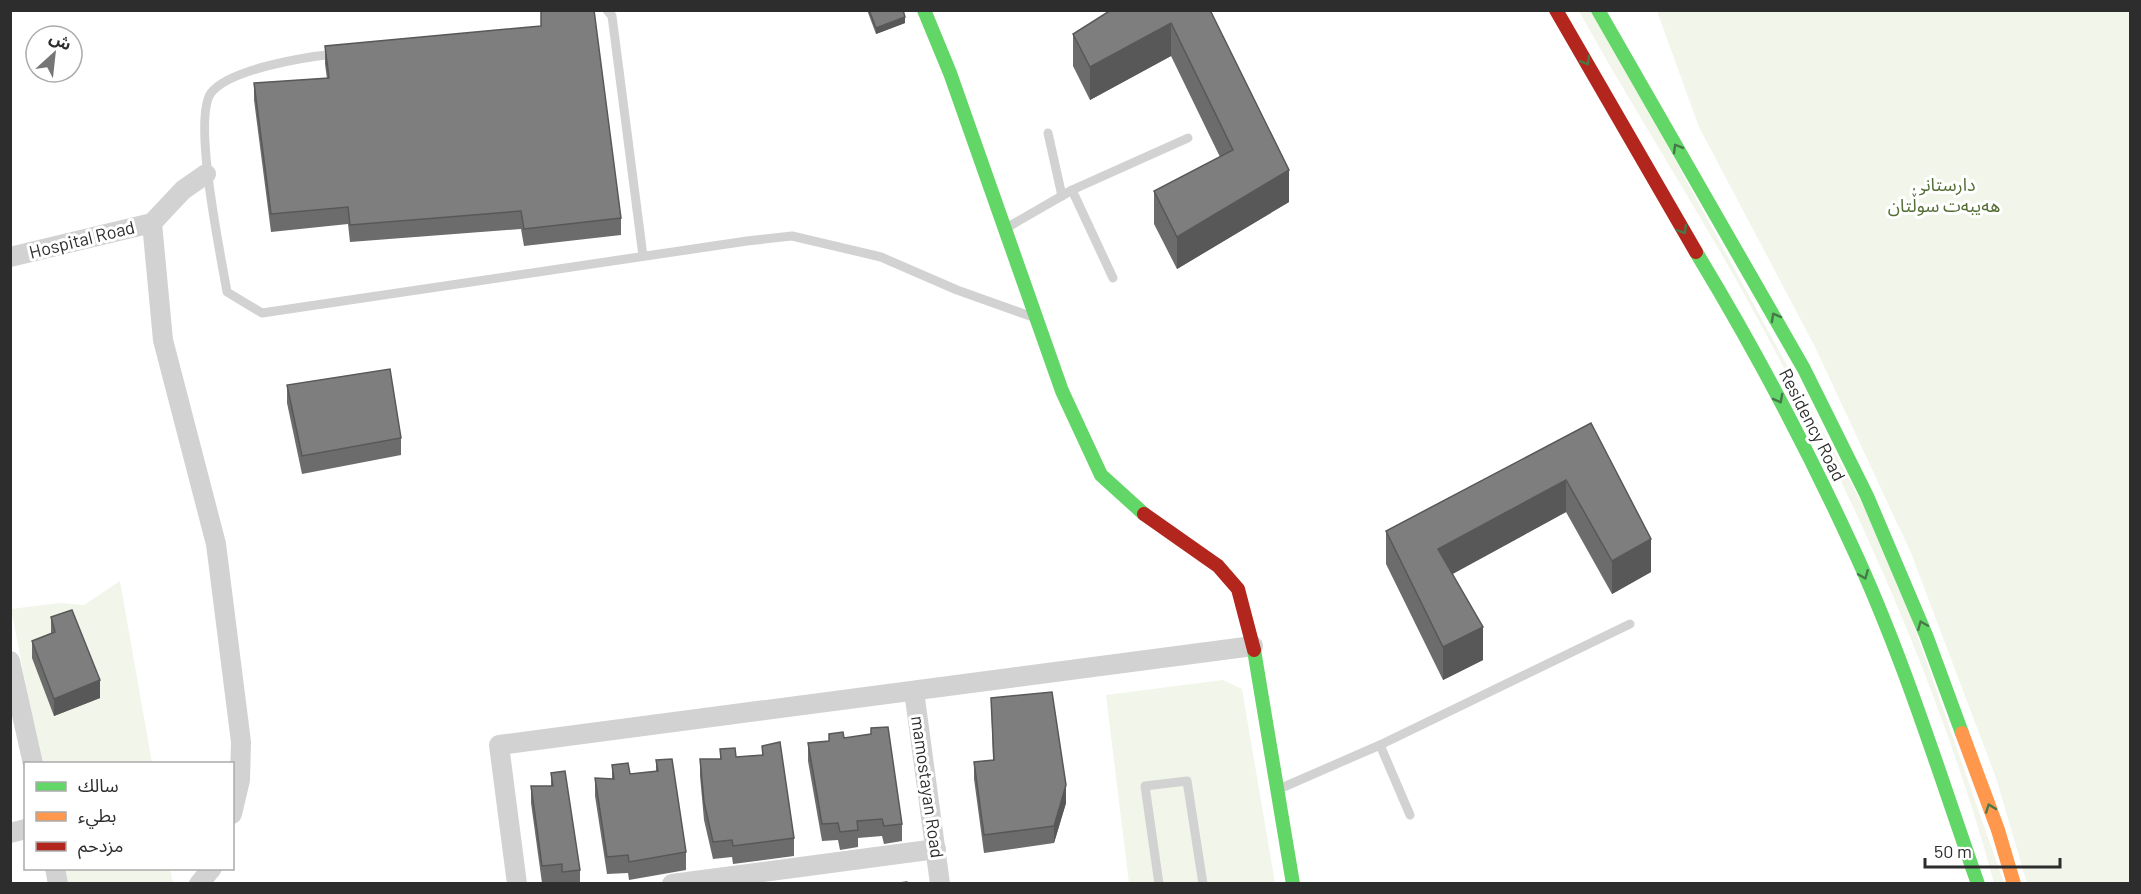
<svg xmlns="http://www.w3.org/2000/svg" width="2141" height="894" viewBox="0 0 2141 894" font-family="Barlow,'Noto Sans Arabic',sans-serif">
<rect width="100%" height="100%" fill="#fff"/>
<g fill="#f1f5ea">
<path d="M1579 11H1594L1887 549 2004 883H1994C1939 680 1849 485 1748 301 1694 203 1633 109 1579 11Z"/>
<path d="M1657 11H2130V883H2027L1996 778 1911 553 1815 347 1699 127Z"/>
<path d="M120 581 152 763H41L11 609 60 603 84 605Z"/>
<path d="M1223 680 1242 689 1275 883H1129L1106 695Z"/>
<path d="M62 869H170L173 883H65Z"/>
</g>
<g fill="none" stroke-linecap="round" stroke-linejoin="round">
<g stroke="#d2d2d2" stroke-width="9">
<path d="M607 10 612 16 643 256"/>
<path d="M335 54C305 57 229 69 211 93 192 119 221 256 227 292L262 313 747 241 792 236 881 257 957 290 1030 316"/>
<path d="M1048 133 1062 196"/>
<path d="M1072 190 1113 278"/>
<path d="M1008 227 1072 190 1188 138"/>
<path d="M1380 745 1410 815"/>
<path d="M1279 789 1380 745 1630 624"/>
<path d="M1159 884 1145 786 1187 781 1203 884"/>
</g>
<g stroke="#d2d2d2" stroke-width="20">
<path d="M152 223 163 340 216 544 241 742 240 780 232 814"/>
<path d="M10 257 152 223 183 190 206 174"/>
<path d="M10 661 33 764"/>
<path d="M914 691 940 884"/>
<path d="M10 833 26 829"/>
<path d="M55 868 58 884"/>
<path d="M199 884 212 868"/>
<path d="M517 884 499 745 1253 646"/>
<path d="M672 884 936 849"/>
</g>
<g stroke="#63d668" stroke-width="14">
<path d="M924 10 950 73 1062 391 1101 475 1144 514"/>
<path d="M1598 10 1804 369 1867 496 1926 635 1962 733"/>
<path d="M1696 252C1753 346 1805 444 1851 544 1902 653 1938 770 1978 884"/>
<path d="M1254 650 1293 884"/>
</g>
<path stroke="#ff974d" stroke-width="14" d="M1962 733 1998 830 2014 884"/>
<g stroke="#b3261e" stroke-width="14">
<path d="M1556 10 1696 252"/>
<path d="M1144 514 1218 566 1238 589 1254 650"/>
</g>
</g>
<g fill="#6c6c6c">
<path d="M867 10H903L905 23 876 34Z"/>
<path d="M1210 10 1289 202 1177 269 1154 224V191L1220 157 1171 56 1090 100 1073 66V34Z"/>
<path d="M325 46 621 218V235L524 246 521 229 350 242 348 224 271 232 254 100V83L327 79 325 64Z"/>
<path d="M287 385 401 438V455L302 474 287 403Z"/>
<path d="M1591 423 1651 572 1612 594 1566 512 1452 574 1483 660 1443 680 1386 564V531Z"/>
<path d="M51 617 100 698 54 716 32 658V641L51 633Z"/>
<path d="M991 698 1066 803 1054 843 984 853 974 779V762L993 760Z"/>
<path d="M829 741 902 824V841L884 844 882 836 858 838V847L840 850 838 840 822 841 808 761V743Z"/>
<path d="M762 746 794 838V856L733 864 732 857 713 859 704 820 700 776V759H720V749L736 757 762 755Z"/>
<path d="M656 760 686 852V870L629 880 628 873 607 874 595 796V778L612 779V765L630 774 656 772Z"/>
<path d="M551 773 580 870V884H562V882L542 883 531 803V786H551Z"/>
</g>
<g fill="#585858">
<path d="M905 17V23L876 34V28Z"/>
<path d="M1171 23V56L1090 100V67Z"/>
<path d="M1289 170V202L1177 269V237Z"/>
<path d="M1566 480V512L1438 582V549Z"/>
<path d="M1651 539V572L1612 594V561Z"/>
<path d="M1483 627V660L1443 680V647Z"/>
<path d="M100 680V698L54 716V699Z"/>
<path d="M1066 785V803L1054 843V826Z"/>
</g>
<g fill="#7e7e7e" stroke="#585858" stroke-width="1.5">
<path d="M541 10H594L621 218 524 229 521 211 350 225 348 207 271 214 254 83 329 78 325 46 541 26Z"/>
<path d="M869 10H903L905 17 876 28Z"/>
<path d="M1111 10H1210L1289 170 1177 237 1154 191 1233 150 1171 23 1090 67 1073 34Z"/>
<path d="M390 369 401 438 302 456 287 385Z"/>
<path d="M1591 423 1651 539 1612 561 1566 480 1438 549 1483 627 1443 647 1386 531Z"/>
<path d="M72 610 100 680 54 699 32 641 55 632 51 617Z"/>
<path d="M1052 692 1066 785 1054 826 984 835 974 762 994 760 991 698Z"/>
<path d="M888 727 902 824 884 826 882 819 857 821 858 830 840 832 838 823 822 824 808 743 829 741V734L843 732 844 738 871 734V728Z"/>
<path d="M780 742 794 838 733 846 732 840 713 842 704 802 700 759H721L720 749 735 748 736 757 763 755 762 746Z"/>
<path d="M672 759 686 852 629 862 628 855 607 857 595 778 614 779 612 765 628 763 630 774 658 771 656 760Z"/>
<path d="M565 771 580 870 562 872V864L542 866 531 786H553L551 773Z"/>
<path d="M907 882 908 884H891Z"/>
</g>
<defs><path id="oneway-chevron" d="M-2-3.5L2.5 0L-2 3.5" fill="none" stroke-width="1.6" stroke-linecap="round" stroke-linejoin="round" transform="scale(1.5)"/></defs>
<g stroke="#457948">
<use href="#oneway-chevron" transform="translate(1586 61) rotate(60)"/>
<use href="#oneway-chevron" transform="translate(1677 148) rotate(-120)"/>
<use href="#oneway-chevron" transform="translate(1683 230) rotate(59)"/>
<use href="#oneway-chevron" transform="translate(1775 317) rotate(-119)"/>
<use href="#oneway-chevron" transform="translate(1779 399) rotate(62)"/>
<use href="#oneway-chevron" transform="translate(1864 575) rotate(68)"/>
<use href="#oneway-chevron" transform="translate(1922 625) rotate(-112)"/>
<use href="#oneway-chevron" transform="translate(1990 808) rotate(-110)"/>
</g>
<g text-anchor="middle" stroke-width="6" stroke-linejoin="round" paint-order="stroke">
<g font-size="18" fill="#546d36" stroke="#fff">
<text x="1944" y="191">دارستانی<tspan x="1944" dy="21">هەیبەت سوڵتان</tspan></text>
</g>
<g font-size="18" fill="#2d2d2d" stroke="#fff">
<text transform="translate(82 240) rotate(-14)" y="6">Hospital Road</text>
<text transform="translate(1812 425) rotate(63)" y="6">Residency Road</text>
<text transform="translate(927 787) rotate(82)" y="6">mamostayan Road</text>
</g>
</g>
<rect width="2141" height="894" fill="none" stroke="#2d2d2d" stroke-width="24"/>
<rect x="24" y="762" width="210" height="108" fill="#ffffff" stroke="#ababab" stroke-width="1.5"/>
<rect x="36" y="782" width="30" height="9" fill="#63d668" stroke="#ababab" stroke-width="1.5"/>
<text x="78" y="792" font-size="18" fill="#2d2d2d">سالك</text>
<rect x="36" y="812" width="30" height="9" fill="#ff974d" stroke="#ababab" stroke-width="1.5"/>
<text x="78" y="822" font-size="18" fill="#2d2d2d">بطيء</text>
<rect x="36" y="842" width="30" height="9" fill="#b3261e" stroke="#ababab" stroke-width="1.5"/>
<text x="78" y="852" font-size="18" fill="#2d2d2d">مزدحم</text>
<g transform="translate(54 54) rotate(27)"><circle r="28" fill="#ffffff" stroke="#ababab" stroke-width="1.5"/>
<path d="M0-4.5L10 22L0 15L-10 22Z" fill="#767676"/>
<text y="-9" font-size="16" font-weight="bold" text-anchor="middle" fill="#2d2d2d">ش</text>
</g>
<path d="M1925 858v9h135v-9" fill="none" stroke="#2d2d2d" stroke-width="3"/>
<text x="1934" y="858" font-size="18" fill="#2d2d2d" stroke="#ffffff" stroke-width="4.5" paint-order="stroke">50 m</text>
</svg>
